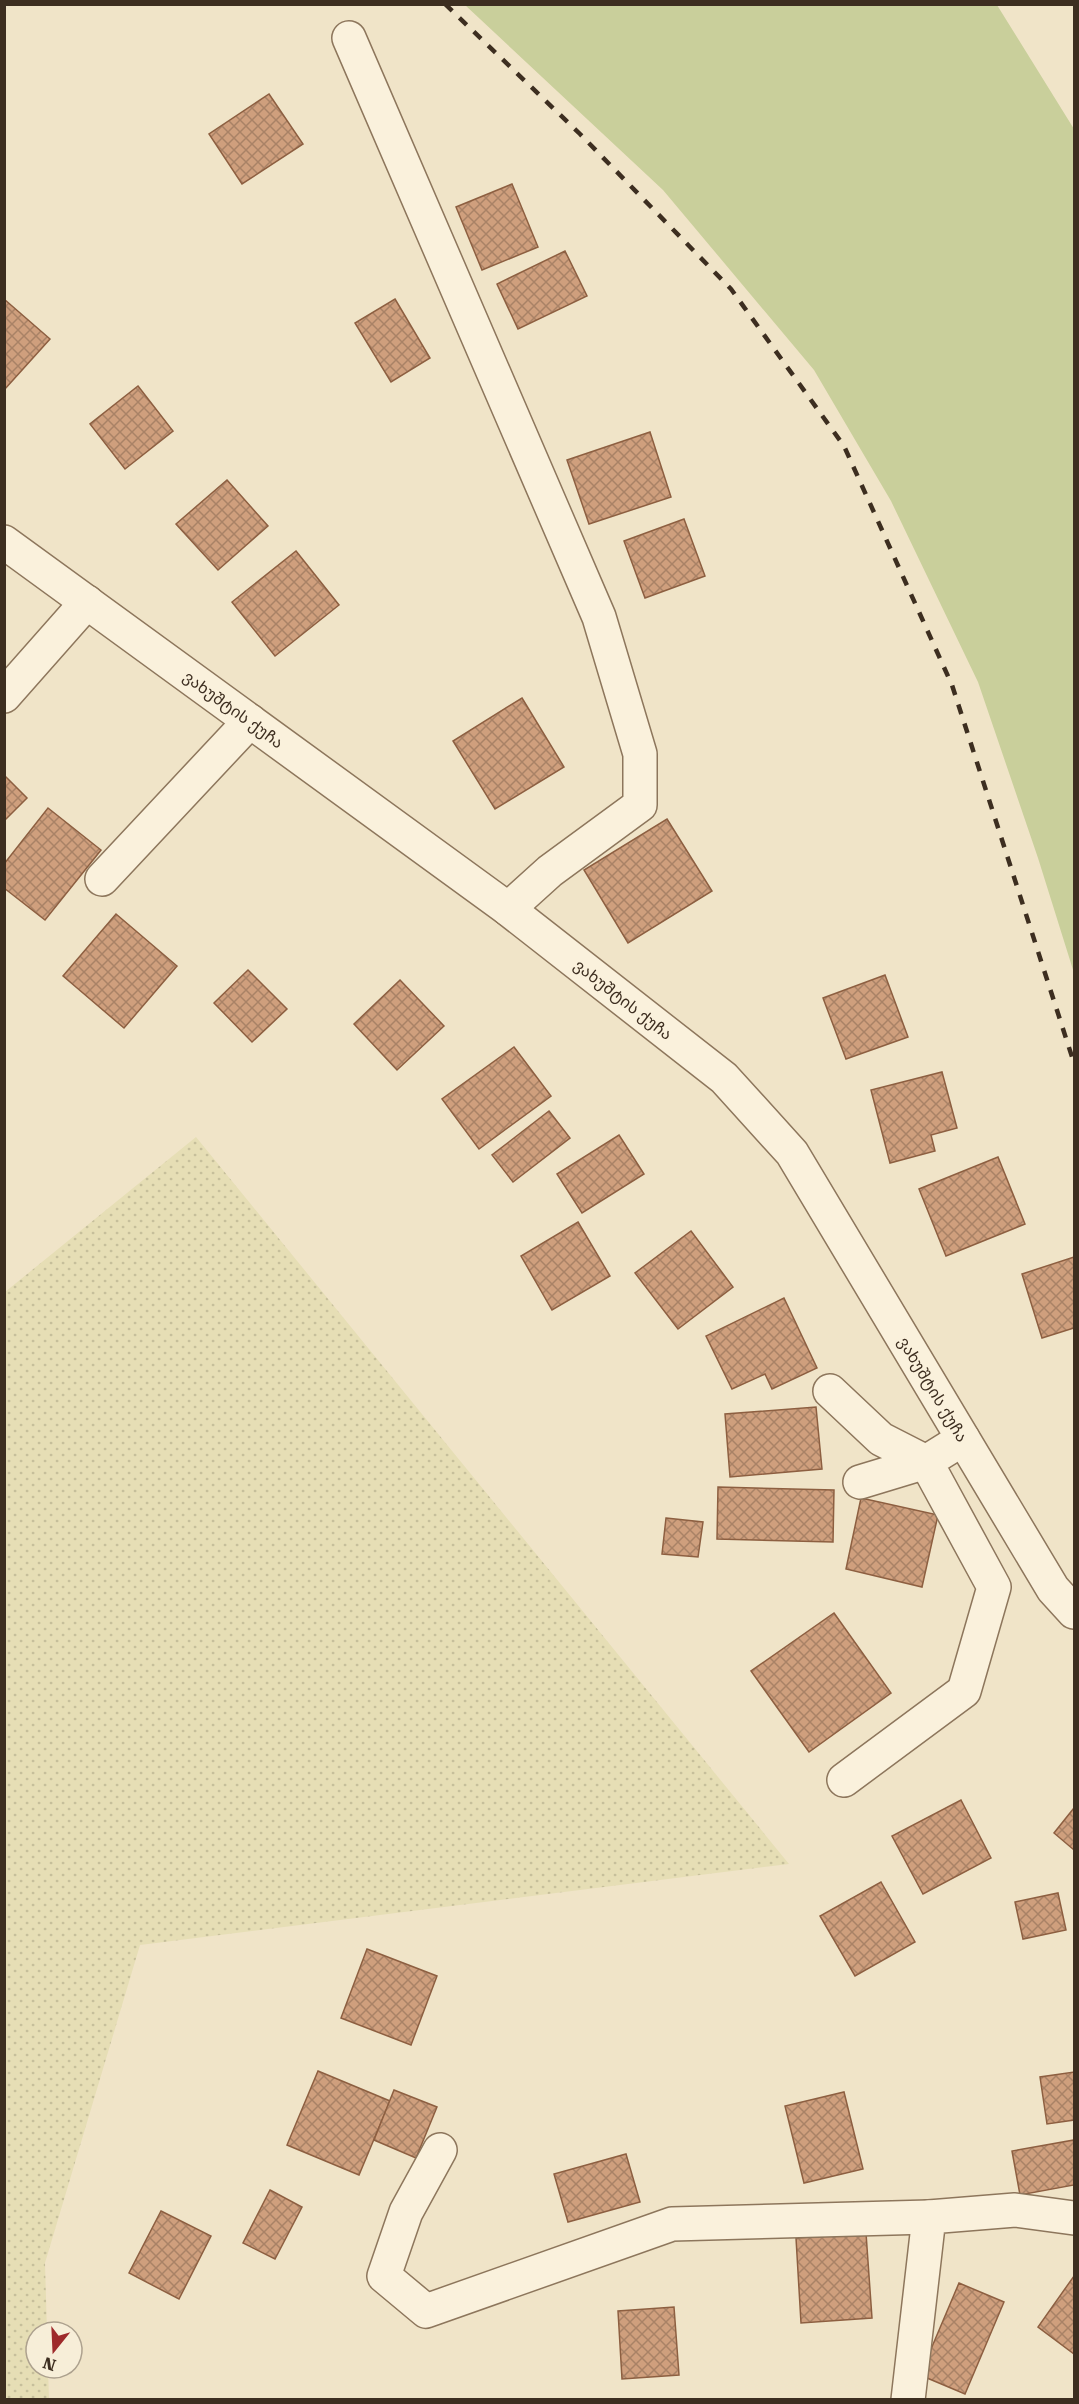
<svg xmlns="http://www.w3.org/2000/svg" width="1079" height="2404" viewBox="0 0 1079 2404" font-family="'Roboto Serif','Noto Sans Georgian',serif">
<defs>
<pattern id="farmland-dots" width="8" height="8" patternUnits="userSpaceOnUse" patternTransform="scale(1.5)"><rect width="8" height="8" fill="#e6deb5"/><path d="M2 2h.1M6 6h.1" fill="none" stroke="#c6bf9b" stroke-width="1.8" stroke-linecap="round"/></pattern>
<pattern id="building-cross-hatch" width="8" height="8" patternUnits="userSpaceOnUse" patternTransform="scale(1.5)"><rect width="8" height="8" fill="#cf9f7d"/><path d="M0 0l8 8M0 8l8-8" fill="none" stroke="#a98266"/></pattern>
</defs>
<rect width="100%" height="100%" fill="#f0e4c8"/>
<path fill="url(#farmland-dots)" d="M196 1137 789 1864 140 1945 45 2263 47 2332H36V2368H48L49 2399H5V1292Z"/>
<path fill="#c9cf9b" d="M465 5H997L1074 129V973L1038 858 978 682 891 501 814 370 663 190Z"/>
<g fill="url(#building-cross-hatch)" stroke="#8d5f41" stroke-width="1.5">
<path d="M269 94 303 144 242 184 209 134Z"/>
<path d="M512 184 538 247 482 270 456 207Z"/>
<path d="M565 251 587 296 518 329 497 284Z"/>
<path d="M4 299 50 339 4 390Z"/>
<path d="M395 299 430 358 391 382 355 323Z"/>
<path d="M138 386 173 431 125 469 90 424Z"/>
<path d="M650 432 671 497 589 524 567 460Z"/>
<path d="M227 480 268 526 218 570 176 524Z"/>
<path d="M684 519 705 576 645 598 624 541Z"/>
<path d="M296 551 339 605 275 656 232 602Z"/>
<path d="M522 698 564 767 495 809 453 741Z"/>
<path d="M4 775 27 798 4 821Z"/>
<path d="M48 808 101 850 45 920 4 888V864Z"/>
<path d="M667 819 712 891 628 943 584 870Z"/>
<path d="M116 914 177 966 124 1028 63 976Z"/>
<path d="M248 970 287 1009 252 1042 214 1003Z"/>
<path d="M885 975 908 1037 846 1059 823 998Z"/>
<path d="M400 980 444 1026 397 1070 354 1024Z"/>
<path d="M514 1047 551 1096 479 1149 442 1099Z"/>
<path d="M942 1072 957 1128 931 1135 935 1151 890 1163 871 1090Z"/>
<path d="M549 1111 570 1138 513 1182 492 1155Z"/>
<path d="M619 1135 644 1174 582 1213 557 1174Z"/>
<path d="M998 1157 1025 1224 946 1256 919 1189Z"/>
<path d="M578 1222 610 1276 552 1310 521 1256Z"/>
<path d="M691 1231 733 1287 678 1329 635 1273Z"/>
<path d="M1074 1257V1328L1042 1338 1022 1274Z"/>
<path d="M784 1298 817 1368 772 1389 765 1374 732 1389 706 1336Z"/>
<path d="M816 1407 822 1469 730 1477 725 1414Z"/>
<path d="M718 1487 834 1490 833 1542 717 1539Z"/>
<path d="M861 1498 938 1515 922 1587 846 1569Z"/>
<path d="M666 1518 703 1522 698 1557 662 1554Z"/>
<path d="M834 1613 891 1693 809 1752 751 1671Z"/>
<path d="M961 1800 991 1858 923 1894 892 1836Z"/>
<path d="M1074 1808V1850L1054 1833Z"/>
<path d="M881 1882 915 1942 855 1976 820 1916Z"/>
<path d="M1058 1893 1066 1930 1023 1939 1015 1902Z"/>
<path d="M367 1949 437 1976 411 2045 341 2018Z"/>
<path d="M318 2071 390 2101 359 2175 287 2145Z"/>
<path d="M1074 2072V2120L1047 2124 1040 2077Z"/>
<path d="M394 2090 437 2107 416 2158 374 2140Z"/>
<path d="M844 2092 863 2169 804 2183 785 2106Z"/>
<path d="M1074 2140V2185L1020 2195 1012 2151Z"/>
<path d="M626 2154 640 2202 568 2222 554 2174Z"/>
<path d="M270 2190 302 2207 275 2259 243 2243Z"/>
<path d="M161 2211 211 2236 179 2299 129 2273Z"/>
<path d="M866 2233 872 2318 801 2323 796 2238Z"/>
<path d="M1074 2276V2354L1038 2327Z"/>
<path d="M959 2283 1004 2302 965 2394 920 2375Z"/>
<path d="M674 2307 679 2375 622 2379 618 2311Z"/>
</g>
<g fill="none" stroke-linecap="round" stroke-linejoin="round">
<defs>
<g id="minor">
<path d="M349 38 599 617 640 754V805L550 871 508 909"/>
<path id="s1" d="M4 542 508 909 724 1078 792 1153 1053 1589 1074 1612"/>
<path d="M4 696 87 602"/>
<path d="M102 879 250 721"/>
<path d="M830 1391 881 1439 926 1462 860 1482"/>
<path d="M844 1780 964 1691 994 1587 926 1462 963 1439"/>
<path d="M440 2150 406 2212 384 2276 426 2311 672 2224 929 2217"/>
<path d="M908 2400 929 2217 1015 2210 1074 2218"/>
</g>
</defs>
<use href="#minor" stroke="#8d765c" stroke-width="36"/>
<use href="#minor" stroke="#faf1dc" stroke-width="33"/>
<g stroke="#3d2e20" stroke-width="4.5" stroke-dasharray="10 10" stroke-linecap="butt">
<path d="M445 4 580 134 731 289 844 446 952 685 1074 1063"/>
<path d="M1074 4V5"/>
</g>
</g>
<g text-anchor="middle" stroke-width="6" stroke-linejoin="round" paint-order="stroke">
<g font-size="16" fill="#3d2e20" stroke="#f7eed8">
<text dy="6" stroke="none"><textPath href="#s1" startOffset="284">ვახუშტის ქუჩა</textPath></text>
<text dy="6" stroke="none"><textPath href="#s1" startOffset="770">ვახუშტის ქუჩა</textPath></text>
<text dy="6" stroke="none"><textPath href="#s1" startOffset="1274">ვახუშტის ქუჩა</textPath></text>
</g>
</g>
<rect width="1079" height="2404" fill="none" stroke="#3d2e20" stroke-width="12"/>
<g transform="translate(54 2350) rotate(198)"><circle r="28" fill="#f7eed8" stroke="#ada18e" stroke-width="1.5"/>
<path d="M0-4.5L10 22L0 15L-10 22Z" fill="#9e2a2b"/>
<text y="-9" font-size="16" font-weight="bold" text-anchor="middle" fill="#3d2e20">N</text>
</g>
</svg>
